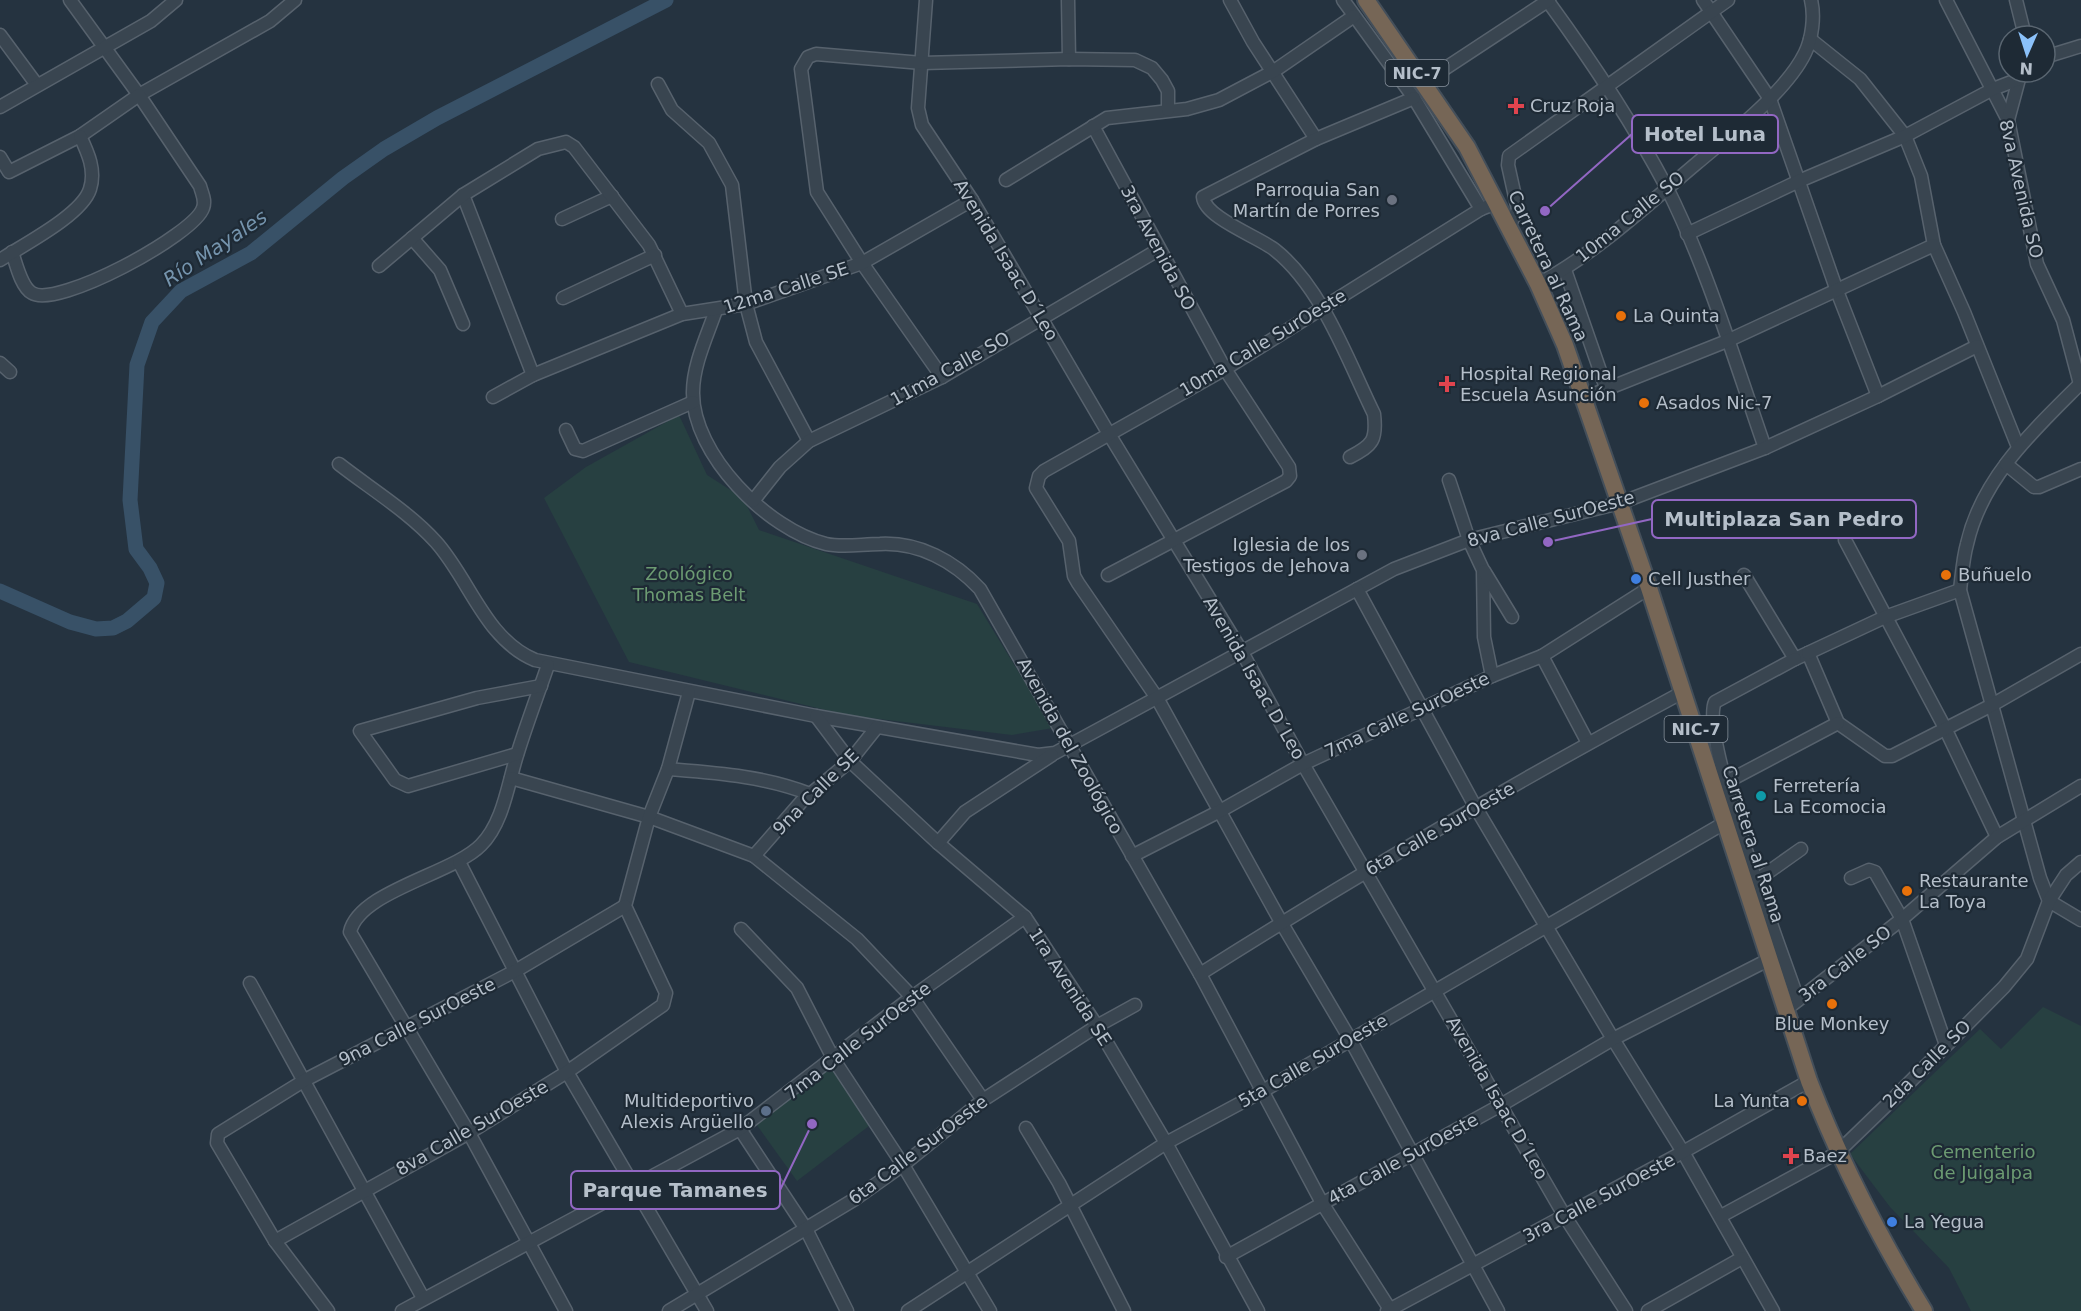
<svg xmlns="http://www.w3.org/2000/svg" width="2081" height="1311" viewBox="0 0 2081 1311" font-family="'DejaVu Sans',sans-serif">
<rect width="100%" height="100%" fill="#253340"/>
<g fill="#274041">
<path d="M679 415 707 475 743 498 759 530 977 604 1053 728 1012 735 846 715 629 662 544 498 586 467Z"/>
<path d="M2043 1007 2081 1026V1311H1971L1949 1268 1890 1207 1850 1154 1980 1029 2001 1049Z"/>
<path d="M829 1065 869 1126 797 1181 754 1121Z"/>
</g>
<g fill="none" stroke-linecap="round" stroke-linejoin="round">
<path stroke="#385167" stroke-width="15" d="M0 591 70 622 96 629 113 628 127 621 154 598 157 583 150 568 136 549 130 500 137 365 152 322 181 291 251 253 343 178 384 149 437 118 666 0"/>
<defs>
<g id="minor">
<path d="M70 0 139 95 270 21 295 0"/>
<path d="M926 0 918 108 922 125 972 200 1109 434 1242 652 1303 764 1564 1215 1626 1311"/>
<path d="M1068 0 1069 59"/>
<path d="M1230 0 1253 42 1316 139"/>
<path d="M1343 0 1414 98 1481 209"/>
<path d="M1547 0C1591 60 1632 122 1667 188 1708 270 1735 362 1765 448"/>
<path d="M1703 0 1770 99 1837 291 1878 396"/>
<path d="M1946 0 2008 120 2037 264 2063 320 2080 384"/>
<path d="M2016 0 2025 36"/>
<path d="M0 35 37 85"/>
<path d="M1810 39 1860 79 1905 136 1921 176 1934 245 1964 312 2018 447"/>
<path d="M2045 57 2081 46"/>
<path d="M1423 83 1549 0"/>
<path d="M658 84 672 110 709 143 732 185 746 304 756 342 809 441"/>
<path d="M0 107 151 21 176 0"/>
<path d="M2008 120 2019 79 2024 72"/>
<path d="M1093 126 1225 369 1289 467 1290 476 1286 481 1108 575"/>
<path d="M0 157 9 172 80 136 139 95 200 186C202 194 206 200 203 208 194 235 57 309 32 293 21 287 16 263 12 252"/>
<path d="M1006 180 1107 118 1187 109 1219 100 1274 71 1354 16"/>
<path d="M463 195 533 375"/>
<path d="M1497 203 1481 209 1225 369 1044 471 1039 476 1036 488 1069 541 1074 576 1078 583 1157 698 1281 922 1350 1039 1498 1311"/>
<path d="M562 219 612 196"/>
<path d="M1508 227 1518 210 1508 165 1509 156 1728 0"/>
<path d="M1687 234 1799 181 1905 136 1993 89 2019 79"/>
<path d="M412 238 440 270 463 324"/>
<path d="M0 260C23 245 82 215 90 189 96 170 88 153 80 136"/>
<path d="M379 266 463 195 538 149 566 142 574 147 649 245 682 314"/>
<path d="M1565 270 1606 388"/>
<path d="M1538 284C1596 253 1647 205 1697 163 1730 135 1786 92 1805 53 1812 39 1815 16 1811 0"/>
<path d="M563 298 655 255"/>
<path d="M716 310C707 336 693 365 693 392 692 454 768 530 826 544 843 548 862 544 880 544 919 542 954 561 980 589L1200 974 1322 1203 1391 1311"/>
<path d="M0 363 10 372"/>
<path d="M942 377 862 263 817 192 801 69 808 57 816 54 922 63 1069 59 1135 60 1152 68 1162 80 1168 91V110"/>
<path d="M2081 383C2035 429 1982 477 1967 544 1963 558 1962 574 1960 590L2040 878 2049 901 2081 920"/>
<path d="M493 397 533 375 682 314 746 304 862 263 972 200"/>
<path d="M1584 398 1727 341 1934 245"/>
<path d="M566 430 575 449 583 451 693 402"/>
<path d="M1350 457C1373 445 1377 440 1374 414 1348 361 1322 287 1275 250 1259 237 1205 218 1203 197L1316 139 1414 98"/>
<path d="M339 464C371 489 409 512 436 542 470 580 485 639 535 660L816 716 1038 755 1055 753 1394 569 1469 540 1620 503 1765 448 1878 396 1977 346"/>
<path d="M2006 464 2034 487H2039L2081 469"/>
<path d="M1449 480 1469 540 1483 570 1484 637 1492 676"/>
<path d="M753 501 780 467 809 441 942 377 1158 250"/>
<path d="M1845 540 1945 728 1997 837"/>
<path d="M1484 571 1512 617"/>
<path d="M1744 575 1795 659 1808 653 1838 723 1885 756H1892L1992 705 2081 654"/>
<path d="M1357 589 1476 808 1613 1039 1683 1152 1773 1311"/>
<path d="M1808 653 1885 617 1960 590"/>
<path d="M1542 656 1588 743"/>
<path d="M1795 659 1715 702C1699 736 1782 952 1798 1000"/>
<path d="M548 665C538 694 527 723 518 752 508 782 504 822 481 845 453 874 359 891 350 932L469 1133 566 1311"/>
<path d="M816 716 850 761 938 843 1025 917 1097 1026 1166 1143 1258 1311"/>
<path d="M517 754 408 786 395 780 360 731 477 698 541 686"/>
<path d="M668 769C717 773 764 776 810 794"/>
<path d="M511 778 649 817 754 856 857 939 912 997 983 1100"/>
<path d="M1717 787 1838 723"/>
<path d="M938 843 965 812 1052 755"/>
<path d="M754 856 802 801 850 761 877 727"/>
<path d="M1132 856 1220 811 1303 764 1492 676 1542 656 1649 588"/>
<path d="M459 862 567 1072 707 1311"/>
<path d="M1753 883 1801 849"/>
<path d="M741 929 797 988 834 1060 903 1165 990 1311"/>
<path d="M1200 974C1358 874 1519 780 1683 692"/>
<path d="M250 983 423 1298"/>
<path d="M1793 1004 1902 919 1875 872 1869 870 1851 878"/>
<path d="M1946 1045 1902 919 1997 837 2081 786"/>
<path d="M1026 1128 1059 1183 1124 1311"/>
<path d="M740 1129 806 1229 847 1311"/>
<path d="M1721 1216 1837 1153 1896 1096 2004 987 2027 959 2049 901 2066 875 2081 862"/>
<path d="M275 1241 469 1133 567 1072 663 1005 666 993 625 906 649 817 668 769 689 692"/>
<path d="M1226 1257 1501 1105 1613 1039 1770 959"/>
<path d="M328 1311 275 1241 217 1143 218 1134 305 1080 517 970 625 906"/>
<path d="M402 1311 740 1129 912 997 1025 917"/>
<path d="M669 1311 855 1199 903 1165 983 1100 1097 1026 1135 1005"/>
<path d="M908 1311 1166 1143 1263 1091 1726 822"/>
<path d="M1387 1311 1683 1152 1809 1081"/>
<path d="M1648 1311 1742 1258"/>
</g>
<path id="highway" d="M1366 0 1467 147 1538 284 1565 345 1649 588 1809 1081C1840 1161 1879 1237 1924 1311"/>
</defs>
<use href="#minor" stroke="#57626d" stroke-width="15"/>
<use href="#highway" stroke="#444f5a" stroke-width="20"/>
<use href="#minor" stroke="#394550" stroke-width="12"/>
<use href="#highway" stroke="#766656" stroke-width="16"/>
</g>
<g fill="#e0444e" stroke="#1e2a35" stroke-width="2">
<path d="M1513 97h6v6h6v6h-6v6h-6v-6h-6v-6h6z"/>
<path d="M1444 375h6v6h6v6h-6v6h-6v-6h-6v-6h6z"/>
<path d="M1788 1147h6v6h6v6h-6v6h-6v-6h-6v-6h6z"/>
</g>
<g fill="#6b7280" stroke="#1e2a35" stroke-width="2">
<circle cx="1392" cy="200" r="6"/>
<circle cx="1362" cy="555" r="6"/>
</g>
<g fill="#e8710a" stroke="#1e2a35" stroke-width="2">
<circle cx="1621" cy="316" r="6"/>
<circle cx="1644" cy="403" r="6"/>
<circle cx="1946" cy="575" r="6"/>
<circle cx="1907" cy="891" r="6"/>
<circle cx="1832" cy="1004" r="6"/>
<circle cx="1802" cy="1101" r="6"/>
</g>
<g fill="#3f7fe0" stroke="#1e2a35" stroke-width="2">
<circle cx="1636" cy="579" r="6"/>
<circle cx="1892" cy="1222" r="6"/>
</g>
<circle fill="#0f9aa8" stroke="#1e2a35" stroke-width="2" cx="1761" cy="796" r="6"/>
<circle fill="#5c6f8a" stroke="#1e2a35" stroke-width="2" cx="766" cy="1111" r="6"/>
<g text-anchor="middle" stroke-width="4.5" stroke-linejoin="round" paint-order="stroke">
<g fill="#1e2a35" stroke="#88929d" stroke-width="1.5">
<rect x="1385.5" y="60" width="63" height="26" rx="4.5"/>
<rect x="1664.5" y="716" width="63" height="26" rx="4.5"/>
</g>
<g font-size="16" font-weight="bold" fill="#b5bfca">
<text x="1417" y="79">NIC-7</text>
<text x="1696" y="735">NIC-7</text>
</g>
<g font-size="18" fill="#b5bfca" stroke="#1e2a35" text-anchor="start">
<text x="1530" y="112">Cruz Roja</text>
<text x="1380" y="196" text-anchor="end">Parroquia San<tspan x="1380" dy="21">Martín de Porres</tspan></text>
<text x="1633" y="322">La Quinta</text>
<text x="1460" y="380">Hospital Regional<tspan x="1460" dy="21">Escuela Asunción</tspan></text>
<text x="1656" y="409">Asados Nic-7</text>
<text x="1350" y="551" text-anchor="end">Iglesia de los<tspan x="1350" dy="21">Testigos de Jehova</tspan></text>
<text x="1958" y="581">Buñuelo</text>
<text x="1648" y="585">Cell Justher</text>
<text x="1773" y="792">Ferretería<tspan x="1773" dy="21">La Ecomocia</tspan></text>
<text x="1919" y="887">Restaurante<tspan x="1919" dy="21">La Toya</tspan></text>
<text x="1832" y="1030" text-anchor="middle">Blue Monkey</text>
<text x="754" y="1107" text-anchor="end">Multideportivo<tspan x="754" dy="21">Alexis Argüello</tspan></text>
<text x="1790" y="1107" text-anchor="end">La Yunta</text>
<text x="1803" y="1162">Baez</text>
<text x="1904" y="1228">La Yegua</text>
</g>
<g font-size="18" fill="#b5bfca" stroke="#1e2a35">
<text transform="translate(2021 189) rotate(77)" y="6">8va Avenida SO</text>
<text transform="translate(1630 217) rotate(-39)" y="6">10ma Calle SO</text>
<text transform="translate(1158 248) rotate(62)" y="6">3ra Avenida SO</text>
<text transform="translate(1006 260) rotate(59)" y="6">Avenida Isaac D´Leo</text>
<text transform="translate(1548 266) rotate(65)" y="6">Carretera al Rama</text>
<text transform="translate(786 288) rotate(-18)" y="6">12ma Calle SE</text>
<text transform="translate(1263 343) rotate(-31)" y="6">10ma Calle SurOeste</text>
<text transform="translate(950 369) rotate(-29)" y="6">11ma Calle SO</text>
<text transform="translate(1551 519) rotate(-15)" y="6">8va Calle SurOeste</text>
<text transform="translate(1254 678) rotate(60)" y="6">Avenida Isaac D´Leo</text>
<text transform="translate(1407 715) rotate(-25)" y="6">7ma Calle SurOeste</text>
<text transform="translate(1070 746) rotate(61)" y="6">Avenida del Zoológico</text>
<text transform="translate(816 792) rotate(-45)" y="6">9na Calle SE</text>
<text transform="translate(1440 829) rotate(-30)" y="6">6ta Calle SurOeste</text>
<text transform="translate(1753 844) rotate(72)" y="6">Carretera al Rama</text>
<text transform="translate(1845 964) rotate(-38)" y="6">3ra Calle SO</text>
<text transform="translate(1070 987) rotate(57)" y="6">1ra Avenida SE</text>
<text transform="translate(417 1022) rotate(-27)" y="6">9na Calle SurOeste</text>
<text transform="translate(858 1041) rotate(-38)" y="6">7ma Calle SurOeste</text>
<text transform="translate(1313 1061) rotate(-30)" y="6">5ta Calle SurOeste</text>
<text transform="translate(1927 1064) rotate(-45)" y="6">2da Calle SO</text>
<text transform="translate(1497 1098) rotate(60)" y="6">Avenida Isaac D´Leo</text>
<text transform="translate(472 1128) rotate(-30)" y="6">8va Calle SurOeste</text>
<text transform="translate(918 1150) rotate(-37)" y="6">6ta Calle SurOeste</text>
<text transform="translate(1403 1159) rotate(-29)" y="6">4ta Calle SurOeste</text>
<text transform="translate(1599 1198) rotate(-28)" y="6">3ra Calle SurOeste</text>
</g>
<g font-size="18" fill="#6c9b72" stroke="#1e2a35">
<text x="689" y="580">Zoológico<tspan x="689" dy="21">Thomas Belt</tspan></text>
<text x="1983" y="1158">Cementerio<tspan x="1983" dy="21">de Juigalpa</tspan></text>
</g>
<g font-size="20" font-style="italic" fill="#7594ad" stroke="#1e2a35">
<text transform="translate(215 248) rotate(-34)" y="7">Río Mayales</text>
</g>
</g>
<path fill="none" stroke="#9267c3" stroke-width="2" d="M1545 211L1632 134M1548 542L1652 519M812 1124L780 1190"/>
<g fill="#9267c3" stroke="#1e2a35" stroke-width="2">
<circle cx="1545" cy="211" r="6"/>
<circle cx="1548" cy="542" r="6"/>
<circle cx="812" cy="1124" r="6"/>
</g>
<g fill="#1e2a35" stroke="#9267c3" stroke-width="2">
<rect x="1632" y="115" width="146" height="38" rx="6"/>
<rect x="1652" y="500" width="264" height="38" rx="6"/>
<rect x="571" y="1171" width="209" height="38" rx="6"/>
</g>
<g font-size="20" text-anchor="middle" font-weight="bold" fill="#b5bfca">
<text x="1705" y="141">Hotel Luna</text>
<text x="1784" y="526">Multiplaza San Pedro</text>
<text x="675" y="1197">Parque Tamanes</text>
</g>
<g transform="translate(2027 54) rotate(183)"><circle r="28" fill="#1e2a35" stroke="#5a6671" stroke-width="1.5"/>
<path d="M0-4.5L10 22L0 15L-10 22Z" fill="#8bc1f9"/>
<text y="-9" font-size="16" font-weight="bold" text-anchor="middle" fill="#b5bfca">N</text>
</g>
</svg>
